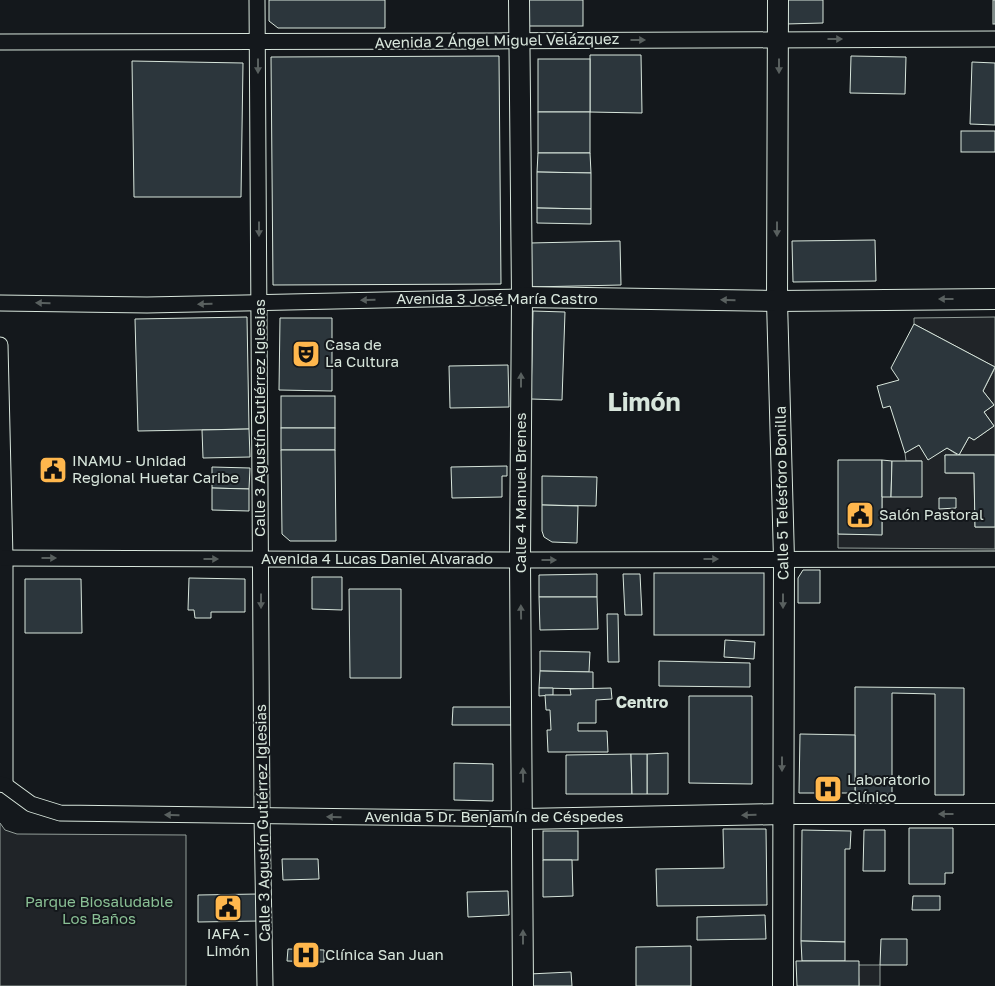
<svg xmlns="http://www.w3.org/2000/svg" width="995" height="986" viewBox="0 0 995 986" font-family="'Golos Text',sans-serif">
<rect width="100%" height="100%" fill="#14181c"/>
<g fill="#202428" stroke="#939e99">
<path d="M995 317V367L914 324V318Z"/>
<path d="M995 368V455H959L969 437 974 440 994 426 984 412 994 405 983 391Z"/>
<path d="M919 445 928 459 947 448 956 454 957 455H945L946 473H974L975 527H995V549L838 548V534H882V497L922 461H906L905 453Z"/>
<path d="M0 823 5 830 17 834 186 835V986H0Z"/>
<path d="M858 965H880V986H859Z"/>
</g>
<g fill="#2c363c" stroke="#d8e6dc">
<path d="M269 0H385V28H278L269 21Z"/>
<rect x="526" y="0" width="57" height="26"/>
<path d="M785 0H823V23L786 24Z"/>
<rect x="993" y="0" width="2" height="24"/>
<path d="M590 55H641L642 113 590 112Z"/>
<path d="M499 56 501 284 273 285 271 57Z"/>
<path d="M851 56 906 57 905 94 850 93Z"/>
<rect x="538" y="59" width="52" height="53"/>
<path d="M132 61 243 63 241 197H134Z"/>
<path d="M972 62 995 63V125L970 124Z"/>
<rect x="538" y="112" width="52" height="41"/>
<rect x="961" y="131" width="34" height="21"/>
<path d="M538 153H590L591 173 537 172Z"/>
<path d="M537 172 591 173V209L537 208Z"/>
<path d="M537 208 591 209V224L537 223Z"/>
<path d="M875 240 876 281 793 282 792 241Z"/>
<path d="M620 241 621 285 531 287 530 243Z"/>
<path d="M533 311 565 312 562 400 531 399Z"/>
<path d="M247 317 249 429 138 431 135 319Z"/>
<path d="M280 318H332V391L279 390Z"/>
<path d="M914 324 995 367 983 391 994 405 984 412 994 426 974 440 969 437 959 455 947 448 928 460 919 445 905 453 890 406 883 408 877 386 899 380 891 368Z"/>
<path d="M508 365 509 407 450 408 449 366Z"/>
<rect x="281" y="396" width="54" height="32"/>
<rect x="281" y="428" width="54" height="22"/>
<path d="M249 429 250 457 203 458 202 430Z"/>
<path d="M281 450H335L336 541H290L282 534Z"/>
<path d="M945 455H995V527H975L974 473H945Z"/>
<path d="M838 460H882V535L838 534Z"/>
<path d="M882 460 892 461 891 497H882Z"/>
<path d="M892 461H922V497H891Z"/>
<path d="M507 466V476H502V497L452 498 451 467Z"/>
<path d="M212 467 250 468 249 489 212 488Z"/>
<path d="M542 476 597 477 596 506 542 505Z"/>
<path d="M212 488 249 489V511L212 510Z"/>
<path d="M939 498H956V508L939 509Z"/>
<path d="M542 505 578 506 577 543 552 542 544 537 542 531Z"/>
<path d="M803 570H820V603H798V578Z"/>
<rect x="654" y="573" width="110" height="62"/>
<path d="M597 574V597H539V575Z"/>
<path d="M623 574H640L642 615H625Z"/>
<path d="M312 577H342V610L312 609Z"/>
<path d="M189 578 245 579V612H211V618H195L194 610H188Z"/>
<path d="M25 579H81L82 633H25Z"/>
<path d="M349 589H401V678H350Z"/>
<path d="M539 597H597L598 629 540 630Z"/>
<path d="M607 614H618L619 662H608Z"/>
<path d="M725 640 755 642 754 659 724 657Z"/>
<path d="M540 651 590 652 589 672 540 671Z"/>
<path d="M659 661 750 663V687L659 686Z"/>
<path d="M540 671 593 672V689L539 688Z"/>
<path d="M855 687 964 688V795H935V694L892 693V794L855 793Z"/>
<path d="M539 688H553V695L539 696Z"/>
<path d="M611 688 612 699 596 700V723H578V731H607L608 752H548L547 730H551L550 710H546L545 695H571L570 689Z"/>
<path d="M689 696H752V784L689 783Z"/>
<path d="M453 707H512V725H452Z"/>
<path d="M800 734 855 735V793H799Z"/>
<path d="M668 753V794H647V754Z"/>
<path d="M631 754 632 794H566V755Z"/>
<path d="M631 754H647V794H632Z"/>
<path d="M454 763 493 764V801L454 800Z"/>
<path d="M909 828H953V873H945V884H909Z"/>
<path d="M723 829H766L767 905 657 906 656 869 724 868Z"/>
<path d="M802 830 851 831 850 849H845V942L801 941Z"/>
<path d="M864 830H885V871H863Z"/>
<rect x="543" y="831" width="35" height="29"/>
<path d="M282 859H318L319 879 283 880Z"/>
<path d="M543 860H572L573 896 543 897Z"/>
<path d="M508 891 509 915 468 917 467 892Z"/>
<path d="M258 894 259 921 198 922V895Z"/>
<path d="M913 896H940V910H912Z"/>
<path d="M765 915 766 939 697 940V917Z"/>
<path d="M881 939H907V965H880Z"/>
<path d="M801 941 845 942V961H802Z"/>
<path d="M691 946V986H636V947Z"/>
<path d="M288 949 324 950V962L287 961Z"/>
<path d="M796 961H859V986H797Z"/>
<path d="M571 972 572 986H530L529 974Z"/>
</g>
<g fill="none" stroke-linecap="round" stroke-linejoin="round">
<defs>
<g id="street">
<path d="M257 0 262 816 265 986"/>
<path d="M0 42C332 43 663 39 995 39"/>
<path d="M0 303 147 305 522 297"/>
<path d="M0 345 5 558V785"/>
<path d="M0 558 520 560 995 559"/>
<path d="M0 784 5 785 31 804 60 813 523 819"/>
</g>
<g id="secondary">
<path d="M519 0 522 297 520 560 523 986"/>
<path d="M778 0 777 301 784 559 783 986"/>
<path d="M522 297 777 301 995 299"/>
<path d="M523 819 782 814H995"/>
</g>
</defs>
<use href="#street" stroke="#d8e6dc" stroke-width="17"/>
<use href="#secondary" stroke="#d8e6dc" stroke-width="22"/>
<use href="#street" stroke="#14181c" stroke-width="15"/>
<use href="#secondary" stroke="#14181c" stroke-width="20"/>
</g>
<defs><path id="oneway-solid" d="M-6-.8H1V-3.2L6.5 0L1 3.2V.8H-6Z" transform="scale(1.25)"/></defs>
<g fill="#59605f">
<use href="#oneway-solid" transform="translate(835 39)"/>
<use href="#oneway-solid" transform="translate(638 40)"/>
<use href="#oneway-solid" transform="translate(258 66) rotate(90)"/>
<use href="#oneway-solid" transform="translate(779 66) rotate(90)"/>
<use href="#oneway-solid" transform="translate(259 229) rotate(90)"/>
<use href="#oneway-solid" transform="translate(777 229) rotate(90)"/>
<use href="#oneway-solid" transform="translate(946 299) rotate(180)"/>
<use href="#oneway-solid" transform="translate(368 300) rotate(179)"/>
<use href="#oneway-solid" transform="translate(728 300) rotate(-179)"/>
<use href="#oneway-solid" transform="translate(43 303) rotate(-179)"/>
<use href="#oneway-solid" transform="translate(205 304) rotate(179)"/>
<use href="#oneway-solid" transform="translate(521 380) rotate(-90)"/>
<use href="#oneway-solid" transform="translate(49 558)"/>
<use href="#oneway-solid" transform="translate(211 559)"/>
<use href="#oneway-solid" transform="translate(711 559)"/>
<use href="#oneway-solid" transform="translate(549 560)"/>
<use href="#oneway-solid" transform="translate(261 601) rotate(90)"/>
<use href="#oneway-solid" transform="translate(783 601) rotate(90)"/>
<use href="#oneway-solid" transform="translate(521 612) rotate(-91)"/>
<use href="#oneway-solid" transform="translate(782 764) rotate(90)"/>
<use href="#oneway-solid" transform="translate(523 775) rotate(-91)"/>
<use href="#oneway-solid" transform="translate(946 814) rotate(-180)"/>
<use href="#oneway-solid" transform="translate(172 815) rotate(-179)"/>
<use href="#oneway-solid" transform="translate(749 815) rotate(179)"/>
<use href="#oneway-solid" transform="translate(334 817) rotate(-179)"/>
<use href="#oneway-solid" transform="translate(523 937) rotate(-90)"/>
</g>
<defs>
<symbol id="theatre-square" viewBox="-11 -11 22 22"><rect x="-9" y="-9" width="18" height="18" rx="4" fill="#ffb74d" stroke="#14181c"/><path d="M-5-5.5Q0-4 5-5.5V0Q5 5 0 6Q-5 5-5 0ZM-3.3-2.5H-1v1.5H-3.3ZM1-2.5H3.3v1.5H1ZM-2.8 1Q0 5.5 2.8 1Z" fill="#111"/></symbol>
<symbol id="civic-square" viewBox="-11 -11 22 22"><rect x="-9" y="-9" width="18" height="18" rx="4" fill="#ffb74d" stroke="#14181c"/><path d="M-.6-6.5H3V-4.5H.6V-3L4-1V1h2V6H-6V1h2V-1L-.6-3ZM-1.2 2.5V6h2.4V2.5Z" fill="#111"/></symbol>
<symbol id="hospital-square" viewBox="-11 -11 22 22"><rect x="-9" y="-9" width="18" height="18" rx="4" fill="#ffb74d" stroke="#14181c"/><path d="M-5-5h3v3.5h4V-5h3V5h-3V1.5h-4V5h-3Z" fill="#111"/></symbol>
</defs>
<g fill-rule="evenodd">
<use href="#theatre-square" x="290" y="338" width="32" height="32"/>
<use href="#civic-square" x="37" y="454" width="32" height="32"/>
<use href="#civic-square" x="844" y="499" width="32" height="32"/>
<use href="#hospital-square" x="812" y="773" width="32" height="32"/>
<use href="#civic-square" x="212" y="892" width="32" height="32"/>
<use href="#hospital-square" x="290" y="939" width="32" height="32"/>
</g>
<g text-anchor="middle" stroke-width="4" stroke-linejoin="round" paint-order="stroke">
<g font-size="15" fill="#d8e6dc" stroke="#14181c">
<text transform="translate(497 41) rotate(-1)" y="5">Avenida 2 Ángel Miguel Velázquez</text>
<text x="497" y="304">Avenida 3 José María Castro</text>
<text transform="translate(260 418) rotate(-90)" y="5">Calle 3 Agustín Gutiérrez Iglesias</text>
<text transform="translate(521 493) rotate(-90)" y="5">Calle 4 Manuel Brenes</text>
<text transform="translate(782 493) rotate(-91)" y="5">Calle 5 Telésforo Bonilla</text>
<text x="377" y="564">Avenida 4 Lucas Daniel Alvarado</text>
<text x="494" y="822">Avenida 5 Dr. Benjamín de Céspedes</text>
<text transform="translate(263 823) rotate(-91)" y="5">Calle 3 Agustín Gutiérrez Iglesias</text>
</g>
<g font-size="15" fill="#d8e6dc" stroke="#14181c" text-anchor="start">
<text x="325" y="350">Casa de<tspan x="325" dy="17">La Cultura</tspan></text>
<text x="72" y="466">INAMU - Unidad<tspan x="72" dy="17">Regional Huetar Caribe</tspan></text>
<text x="879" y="520">Salón Pastoral</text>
<text x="847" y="785">Laboratorio<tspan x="847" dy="17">Clínico</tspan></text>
<text x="228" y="939" text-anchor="middle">IAFA -<tspan x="228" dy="17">Limón</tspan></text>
<text x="325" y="960">Clínica San Juan</text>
</g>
<g font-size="15" fill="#8ac095" stroke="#14181c">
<text x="99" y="907">Parque Biosaludable<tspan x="99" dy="17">Los Baños</tspan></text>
</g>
<g font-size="16" font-weight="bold" fill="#d8e6dc" stroke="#14181c">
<text x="642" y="708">Centro</text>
</g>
<g font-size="25" font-weight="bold" fill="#d8e6dc" stroke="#14181c">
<text x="644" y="411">Limón</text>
</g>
</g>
</svg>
